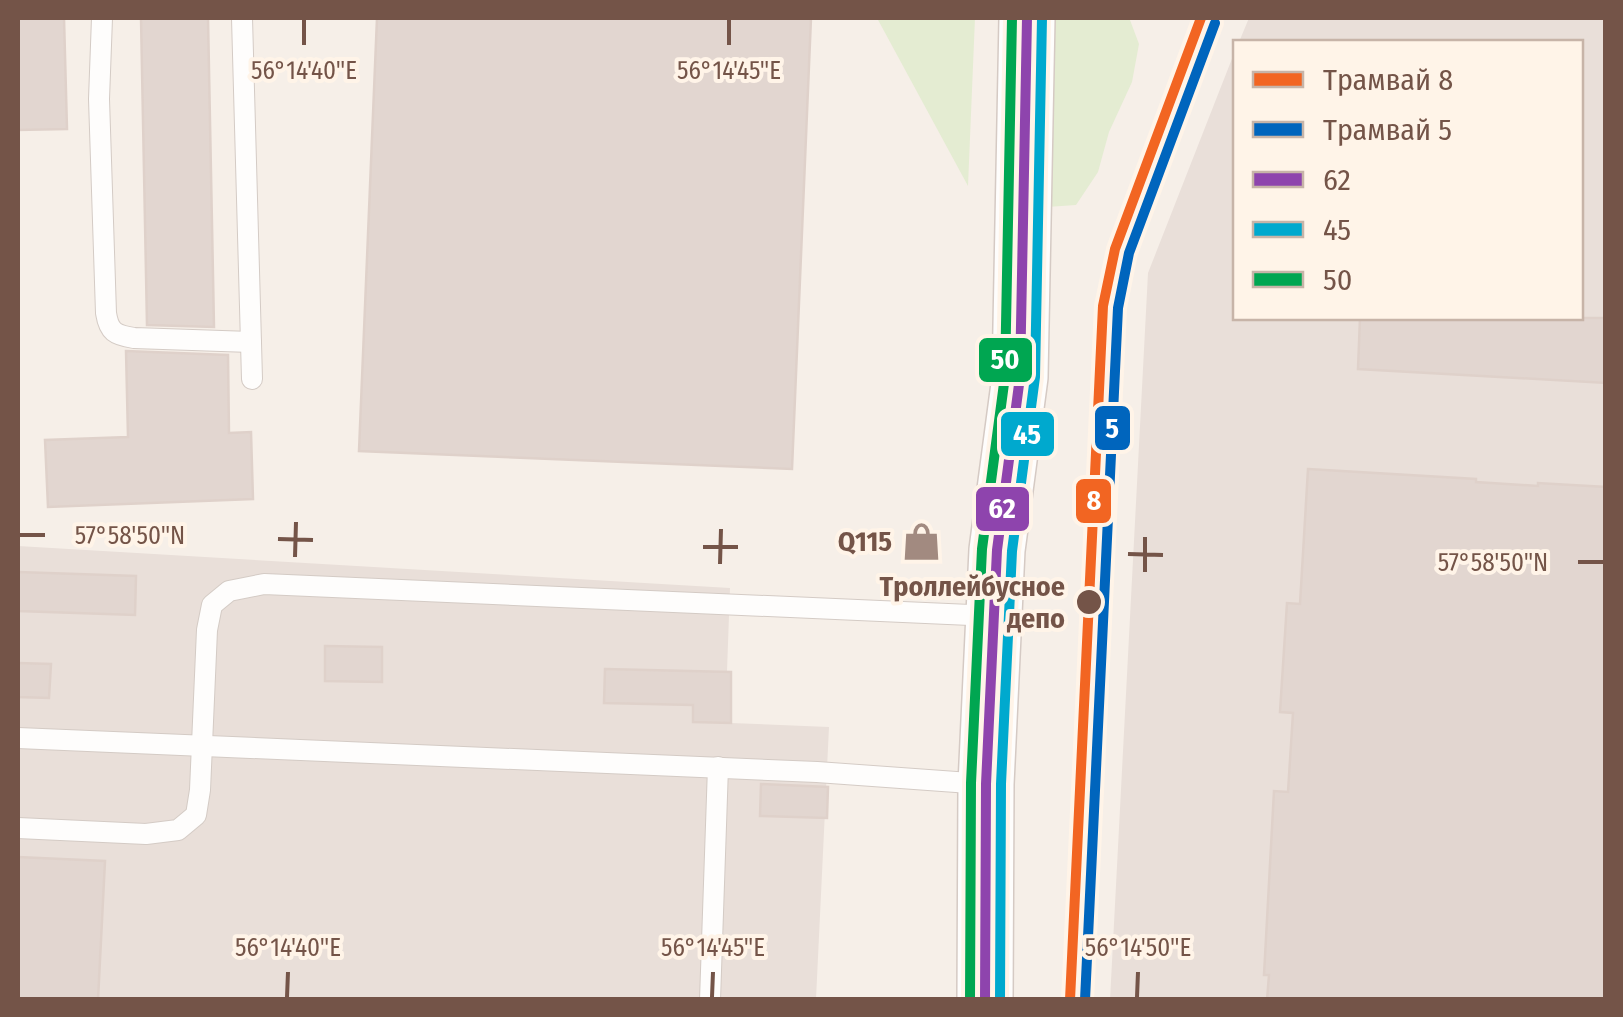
<svg xmlns="http://www.w3.org/2000/svg" width="1623" height="1017" viewBox="0 0 1623 1017" font-family="'Fira Sans Condensed',sans-serif">
<rect width="100%" height="100%" fill="#f6efe8"/>
<g fill="#e9dfd9">
<path d="M1249 18H1605V999L1110 1000 1148 273 1235 51 1236 318H1580V42H1239Z"/>
<path d="M18 546 730 588 727 671 731 672V723L829 727 816 999H18Z"/>
</g>
<g fill="#e4ecd2">
<path d="M877 18H975L968 186Z"/>
<path d="M1053 18 1130 20 1139 44 1132 82 1109 132 1098 172 1076 205 1047 207Z"/>
</g>
<g fill="#e2d6d0" stroke="#dfd1ca" stroke-width="2.5">
<path d="M18 18H64L67 129 18 130Z"/>
<path d="M141 18H208L214 327 147 325Z"/>
<path d="M377 18H811L792 469 359 451Z"/>
<path d="M1360 318H1606V383L1358 369Z"/>
<path d="M126 351 228 355 229 433 251 432 253 499 48 507 45 440 128 437Z"/>
<path d="M1308 469 1476 479V482L1538 486V483L1606 487V1000H1267L1269 975H1264L1274 791 1288 792 1293 713 1280 712 1287 603 1300 604Z"/>
<path d="M18 572 136 576 135 615 18 611Z"/>
<path d="M325 646 382 647V682L325 681Z"/>
<path d="M18 663 51 664 49 698 18 697Z"/>
<path d="M605 669 731 672V723L693 722V705L604 703Z"/>
<path d="M761 784 828 787 827 818 760 816Z"/>
<path d="M18 857 105 861 98 1000H18Z"/>
</g>
<g fill="none" stroke-linecap="round" stroke-linejoin="round">
<defs>
<g id="lane">
<path d="M102 18 99 99 106 313C109 332 115 335 134 338L251 342"/>
<path d="M242 18 252 379"/>
<path d="M18 738 817 772 984 784"/>
<path d="M18 828 146 834 178 830 196 815 200 790 207 630 212 605 229 591 264 584 993 616"/>
<path d="M710 1000 718 767"/>
</g>
<path id="secondary" d="M985 1000 986 784 997 550 1020 377 1027 18"/>
</defs>
<use href="#lane" stroke="#d4cbc5" stroke-width="22"/>
<use href="#secondary" stroke="#d5cac4" stroke-width="58"/>
<use href="#lane" stroke="#fefdfc" stroke-width="20"/>
<use href="#secondary" stroke="#fefdfc" stroke-width="55"/>
<defs>
<path id="bus-1" d="M985 1000 986 784 997 550 1020 377 1027 18"/>
<path id="bus-2" d="M1000 1000 1001 784 1012 551 1035 377 1042 18"/>
<path id="bus-3" d="M970 1000 971 783 982 549 1005 376 1012 18"/>
</defs>
<use href="#bus-1" stroke="#fff4e8" stroke-width="18"/>
<use href="#bus-2" stroke="#fff4e8" stroke-width="18"/>
<use href="#bus-3" stroke="#fff4e8" stroke-width="18"/>
<use href="#bus-1" stroke="#8e44ad" stroke-width="10"/>
<use href="#bus-2" stroke="#00a9ce" stroke-width="10"/>
<use href="#bus-3" stroke="#00a651" stroke-width="10"/>
<defs>
<path id="tram-1" d="M1070 1000 1103 306 1115 249 1201 18"/>
<path id="tram-2" d="M1085 1000 1118 308 1129 253 1215 23"/>
</defs>
<use href="#tram-1" stroke="#fff4e8" stroke-width="18"/>
<use href="#tram-2" stroke="#fff4e8" stroke-width="18"/>
<use href="#tram-1" stroke="#f26522" stroke-width="10"/>
<use href="#tram-2" stroke="#0065bd" stroke-width="10"/>
</g>
<path fill="none" stroke="#745448" stroke-width="4" d="M304 45V20M729 45V20M20 535H45M278 539 313 540M703 547H738M1128 554 1163 555M295 557 296 522M1578 562H1603M720 564 721 529M1145 572V537M287 997 288 972M712 997 713 972M1137 997 1138 972"/>
<defs>
<symbol id="shop-bare" viewBox="-9 -9 18 18"><path d="M-5-2.5h2.3a2.7 3.5 0 0 1 5.4 0H5L5.5 6h-11ZM-1.5-2.5h3a1.5 2.3 0 0 0-3 0Z" fill="#a28a80" stroke="#fff4e8" stroke-width="2.5" paint-order="stroke"/></symbol>
</defs>
<g fill-rule="evenodd">
<use href="#shop-bare" x="894" y="514" width="55" height="55"/>
</g>
<circle fill="#745448" stroke="#fff4e8" stroke-width="4" cx="1089" cy="602" r="14"/>
<g text-anchor="middle" stroke-width="8" stroke-linejoin="round" paint-order="stroke">
<g font-size="28" font-weight="bold" fill="#745448" stroke="#fff4e8" text-anchor="end">
<text x="892" y="551">Q115</text>
</g>
<g font-size="28" font-weight="bold" fill="#745448" stroke="#fff4e8" text-anchor="end">
<text x="1065" y="596">Троллейбусное<tspan x="1065" dy="32">депо</tspan></text>
</g>
</g>
<g font-size="25" text-anchor="middle" fill="#745448" stroke="#fff4e8" stroke-width="8" stroke-linejoin="round" paint-order="stroke">
<text x="304" y="79">56°14'40"E</text>
<text x="729" y="79">56°14'45"E</text>
<text x="130" y="544">57°58'50"N</text>
<text x="1493" y="571">57°58'50"N</text>
<text x="288" y="956">56°14'40"E</text>
<text x="713" y="956">56°14'45"E</text>
<text x="1138" y="956">56°14'50"E</text>
</g>
<g stroke="#fff4e8" stroke-width="4">
<rect x="977" y="336" width="57" height="48" rx="10" fill="#00a651"/>
<rect x="1093" y="404" width="39" height="48" rx="10" fill="#0065bd"/>
<rect x="999" y="410" width="57" height="48" rx="10" fill="#00a9ce"/>
<rect x="1074" y="477" width="39" height="48" rx="10" fill="#f26522"/>
<rect x="974" y="485" width="57" height="48" rx="10" fill="#8e44ad"/>
</g>
<g font-size="28" text-anchor="middle" font-weight="bold" fill="#fff">
<text x="1005" y="369">50</text>
<text x="1112" y="438">5</text>
<text x="1027" y="444">45</text>
<text x="1094" y="510">8</text>
<text x="1002" y="518">62</text>
</g>
<rect width="1623" height="1017" fill="none" stroke="#745448" stroke-width="40"/>
<rect x="1233" y="40" width="350" height="280" fill="#fff4e8" stroke="#c7b4a8" stroke-width="2.5"/>
<rect x="1253" y="72" width="50" height="15" fill="#f26522" stroke="#c7b4a8" stroke-width="2.5"/>
<text x="1323" y="90" font-size="30" fill="#745448">Трамвай 8</text>
<rect x="1253" y="122" width="50" height="15" fill="#0065bd" stroke="#c7b4a8" stroke-width="2.5"/>
<text x="1323" y="140" font-size="30" fill="#745448">Трамвай 5</text>
<rect x="1253" y="172" width="50" height="15" fill="#8e44ad" stroke="#c7b4a8" stroke-width="2.5"/>
<text x="1323" y="190" font-size="30" fill="#745448">62</text>
<rect x="1253" y="222" width="50" height="15" fill="#00a9ce" stroke="#c7b4a8" stroke-width="2.5"/>
<text x="1323" y="240" font-size="30" fill="#745448">45</text>
<rect x="1253" y="272" width="50" height="15" fill="#00a651" stroke="#c7b4a8" stroke-width="2.5"/>
<text x="1323" y="290" font-size="30" fill="#745448">50</text>
</svg>
